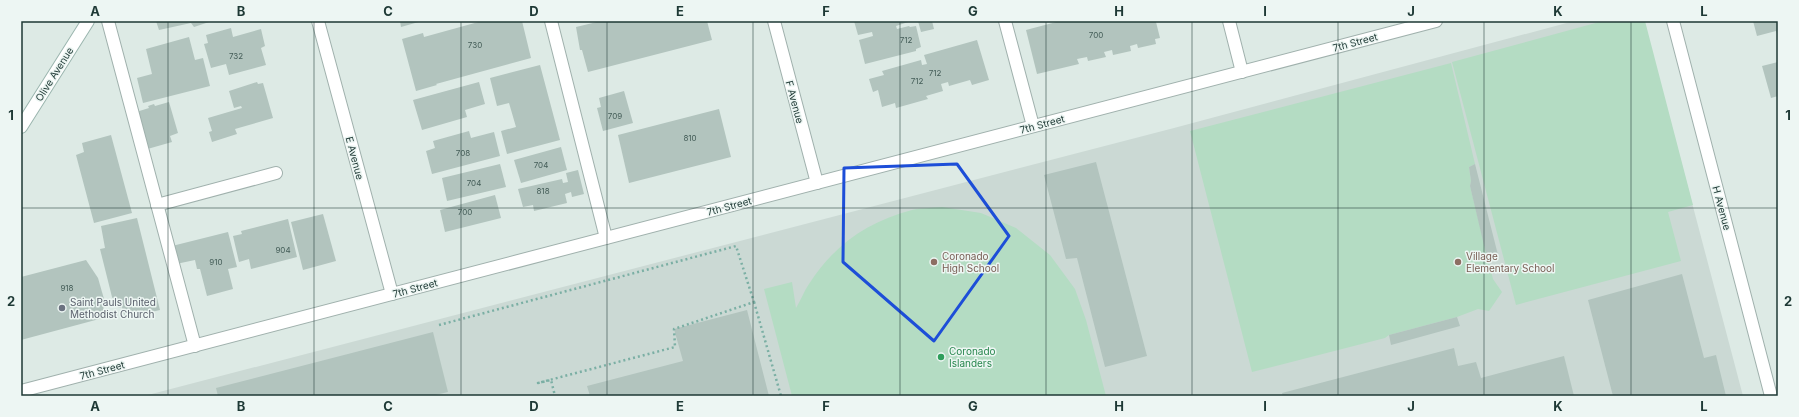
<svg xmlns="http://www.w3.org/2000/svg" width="1799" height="417" viewBox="0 0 1799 417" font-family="Inter,sans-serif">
<rect width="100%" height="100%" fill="#ddeae5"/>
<path fill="#cbd9d4" d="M1574 21H1644L1743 396H144L1174 128Z"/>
<g fill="#b4dcc3">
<path d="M1603 21H1645L1693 205 1668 212 1681 261 1516 305 1452 62Z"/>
<path d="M1451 63 1475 164 1469 167 1471 181 1470 186 1493 279 1502 292 1489 311 1478 309 1457 317 1389 335 1385 338 1252 372 1190 131Z"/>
<path d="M942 207 981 213 1016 228 1050 255 1075 289 1086 320 1106 396H792L764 289 792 282 796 308C801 300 804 291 809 284 834 245 867 222 912 210 921 208 933 208 942 207Z"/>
</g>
<g fill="#b2c4be">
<path d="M156 21H212L194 27 191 23 159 30Z"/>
<path d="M400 21H422L401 27Z"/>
<path d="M482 21H522L531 58 436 84 437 85 416 91 402 39 423 33 424 37Z"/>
<path d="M601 21H707L712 40 588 72 582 50H580L576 27Z"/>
<path d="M854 21H911L896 26 897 29 909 26 910 27 916 26 921 47 916 49V51L865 64 859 40 873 36 872 32 858 35Z"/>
<path d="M918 21H932L934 29 921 32Z"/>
<path d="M1060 21H1159L1156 22 1160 38 1155 39 1156 44 1138 48 1137 44 1130 46 1131 51 1113 55 1112 50 1104 52 1106 57 1088 61 1087 57 1077 59 1079 64 1037 74 1026 30Z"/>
<path d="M1753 21H1778V36L1776 31 1757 36Z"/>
<path d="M231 28 233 37 261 29 265 46 261 48 266 65 229 75 226 64 211 68 204 44 208 43 206 35Z"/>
<path d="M189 37 195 60 203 58 210 86 143 103 137 78 152 74 146 49Z"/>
<path d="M977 40 989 80 972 85 970 80 949 86 948 82 941 84 943 91 926 96 928 99 896 108 895 103 882 107 878 90 873 92 869 79 884 75 882 71 921 60 922 65 927 64 924 55Z"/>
<path d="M1778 62V96L1771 98 1762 66Z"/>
<path d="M540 65 560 140 507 154 501 131 516 127 509 103 497 106 490 78Z"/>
<path d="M257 82 258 84 263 83 273 118 235 129 237 134 212 142 209 132 212 131 208 118 242 108 241 106 234 108 229 91Z"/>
<path d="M479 82 485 104 465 110 467 117 422 130 413 100Z"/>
<path d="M624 91 633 123 603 131 597 108 601 107 599 98Z"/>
<path d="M169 102 178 133 170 136 172 142 144 150 133 113 149 108 148 106 154 104 155 106Z"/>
<path d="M719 109 731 157 629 183 618 135Z"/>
<path d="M469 131 471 138 494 132 500 156 432 174 426 151 435 148 433 141Z"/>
<path d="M111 135 132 213 94 223 76 155 84 152 82 143Z"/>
<path d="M561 147 567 170 521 183 514 160Z"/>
<path d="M1096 162 1147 356 1105 367 1077 258 1066 259 1044 175Z"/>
<path d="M500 164 506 187 447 201 442 178Z"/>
<path d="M1475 164 1498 255 1487 258 1470 186 1471 181 1469 167Z"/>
<path d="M578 170 584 194 572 197 571 192 565 194 567 203 534 211 533 205 523 207 518 189 562 179 563 183 568 182 566 173Z"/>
<path d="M495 195 501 218 445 232 440 210Z"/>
<path d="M323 214 336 261 303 270 291 222Z"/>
<path d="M137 218 160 310 125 318 122 307 119 308 112 297 100 249 105 248 101 226Z"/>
<path d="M288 219 297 257 251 269 249 259 239 262 233 236 242 234 241 231Z"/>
<path d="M228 232 237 267 228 269 233 289 207 296 200 269H197L195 260 176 264 172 246Z"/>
<path d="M86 260 98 278 104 299 103 318 21 340V277Z"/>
<path d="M1682 274 1704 358 1716 355 1726 396H1613L1588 300Z"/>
<path d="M747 310 769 396H590L587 386 683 361 674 329Z"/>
<path d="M1457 317 1460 326 1391 345 1389 335Z"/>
<path d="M433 332 448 392 431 396H218L216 388Z"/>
<path d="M1454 348 1458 366 1476 362 1481 378 1564 356 1574 396H1283L1282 393Z"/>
</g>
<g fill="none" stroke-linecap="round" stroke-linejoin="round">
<defs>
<g id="lane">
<path d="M108 21 195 346"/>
<path d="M551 21 606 238"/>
<path d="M1005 21 1033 126"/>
<path d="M157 205 276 173"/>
</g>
<g id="street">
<path d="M318 21 392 294"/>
<path d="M774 21 817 183"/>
<path d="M1229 21 1242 72"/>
<path d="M1673 21 1771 396"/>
<path d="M21 391 1436 21"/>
</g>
<path id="secondary" d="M21 127 88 21"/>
</defs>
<use href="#lane" stroke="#a0b1ad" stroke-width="14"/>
<use href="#street" stroke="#a0b1ad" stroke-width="14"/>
<use href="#secondary" stroke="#9bb6af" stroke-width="14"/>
<g stroke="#7bafa4" stroke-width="2.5" stroke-dasharray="2 3" stroke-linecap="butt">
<path d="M754 302 781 396"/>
<path d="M439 325 736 246 754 302 674 329 675 347 538 383 551 380 555 396"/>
</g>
<use href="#lane" stroke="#fff" stroke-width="12"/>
<use href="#street" stroke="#fff" stroke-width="12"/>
<use href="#secondary" stroke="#fff" stroke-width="12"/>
</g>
<path fill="none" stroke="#1d4ed8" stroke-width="3" stroke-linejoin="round" d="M957 164 1009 236 934 341 843 262 844 168Z"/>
<path fill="none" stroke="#1e3935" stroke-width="1" stroke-opacity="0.55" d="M168 21V396M314 21V396M461 21V396M607 21V396M753 21V396M900 21V396M1046 21V396M1192 21V396M1338 21V396M1484 21V396M1631 21V396M21 208H1778"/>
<g fill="#8d6e63" stroke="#edf6f3" stroke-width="1.5">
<circle cx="934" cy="262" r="4"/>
<circle cx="1458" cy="262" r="4"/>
</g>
<circle fill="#6b7280" stroke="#edf6f3" stroke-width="1.5" cx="62" cy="308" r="4"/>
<circle fill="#2e9e5b" stroke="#edf6f3" stroke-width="1.5" cx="941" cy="357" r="4"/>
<g text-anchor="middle" stroke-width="3" stroke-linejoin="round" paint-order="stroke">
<g font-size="8" fill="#435c57">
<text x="1096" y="38">700</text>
<text x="906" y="43">712</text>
<text x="475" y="48">730</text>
<text x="236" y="59">732</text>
<text x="935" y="76">712</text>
<text x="917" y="84">712</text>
<text x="615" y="119">709</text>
<text x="690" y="141">810</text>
<text x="463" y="156">708</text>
<text x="541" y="168">704</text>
<text x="474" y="186">704</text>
<text x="543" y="194">818</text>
<text x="465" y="215">700</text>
<text x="283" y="253">904</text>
<text x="216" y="265">910</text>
<text x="67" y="291">918</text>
</g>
<g font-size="10" fill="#1e3935" stroke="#edf6f3">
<text transform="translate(1355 42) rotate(-15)" y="4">7th Street</text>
<text transform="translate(54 74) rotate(-58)" y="4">Olive Avenue</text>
<text transform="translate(795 102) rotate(75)" y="4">F Avenue</text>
<text transform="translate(1042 124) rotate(-15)" y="4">7th Street</text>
<text transform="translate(355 158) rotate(75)" y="4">E Avenue</text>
<text transform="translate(729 206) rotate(-15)" y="4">7th Street</text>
<text transform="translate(1722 208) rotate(75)" y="4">H Avenue</text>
<text transform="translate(415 288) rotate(-15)" y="4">7th Street</text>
<text transform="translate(102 370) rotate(-15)" y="4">7th Street</text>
</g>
<g font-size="10" fill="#785e54" stroke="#edf6f3" text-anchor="start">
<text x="942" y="260">Coronado<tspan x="942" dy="12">High School</tspan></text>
<text x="1466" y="260">Village<tspan x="1466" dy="12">Elementary School</tspan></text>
</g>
<g font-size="10" fill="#5b616d" stroke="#edf6f3" text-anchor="start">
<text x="70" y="306">Saint Pauls United<tspan x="70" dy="12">Methodist Church</tspan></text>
</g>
<g font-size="10" fill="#27864d" stroke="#edf6f3" text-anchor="start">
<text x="949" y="355">Coronado<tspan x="949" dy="12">Islanders</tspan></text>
</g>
</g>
<rect width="1799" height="417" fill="none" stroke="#edf6f3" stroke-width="44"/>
<rect x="22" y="22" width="1755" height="373" fill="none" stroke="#1e3935" stroke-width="1.5"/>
<g font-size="13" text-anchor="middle" font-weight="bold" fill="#1e3935">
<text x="95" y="16">A</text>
<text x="241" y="16">B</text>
<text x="388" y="16">C</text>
<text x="534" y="16">D</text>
<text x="680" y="16">E</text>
<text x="826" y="16">F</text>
<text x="973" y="16">G</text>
<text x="1119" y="16">H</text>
<text x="1265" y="16">I</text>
<text x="1411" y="16">J</text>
<text x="1558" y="16">K</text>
<text x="1704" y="16">L</text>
<text x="11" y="120">1</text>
<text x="1788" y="120">1</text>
<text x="11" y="306">2</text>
<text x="1788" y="306">2</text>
<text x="95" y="411">A</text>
<text x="241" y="411">B</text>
<text x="388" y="411">C</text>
<text x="534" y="411">D</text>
<text x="680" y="411">E</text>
<text x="826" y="411">F</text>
<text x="973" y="411">G</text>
<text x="1119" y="411">H</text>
<text x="1265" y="411">I</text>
<text x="1411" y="411">J</text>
<text x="1558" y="411">K</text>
<text x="1704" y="411">L</text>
</g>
</svg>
